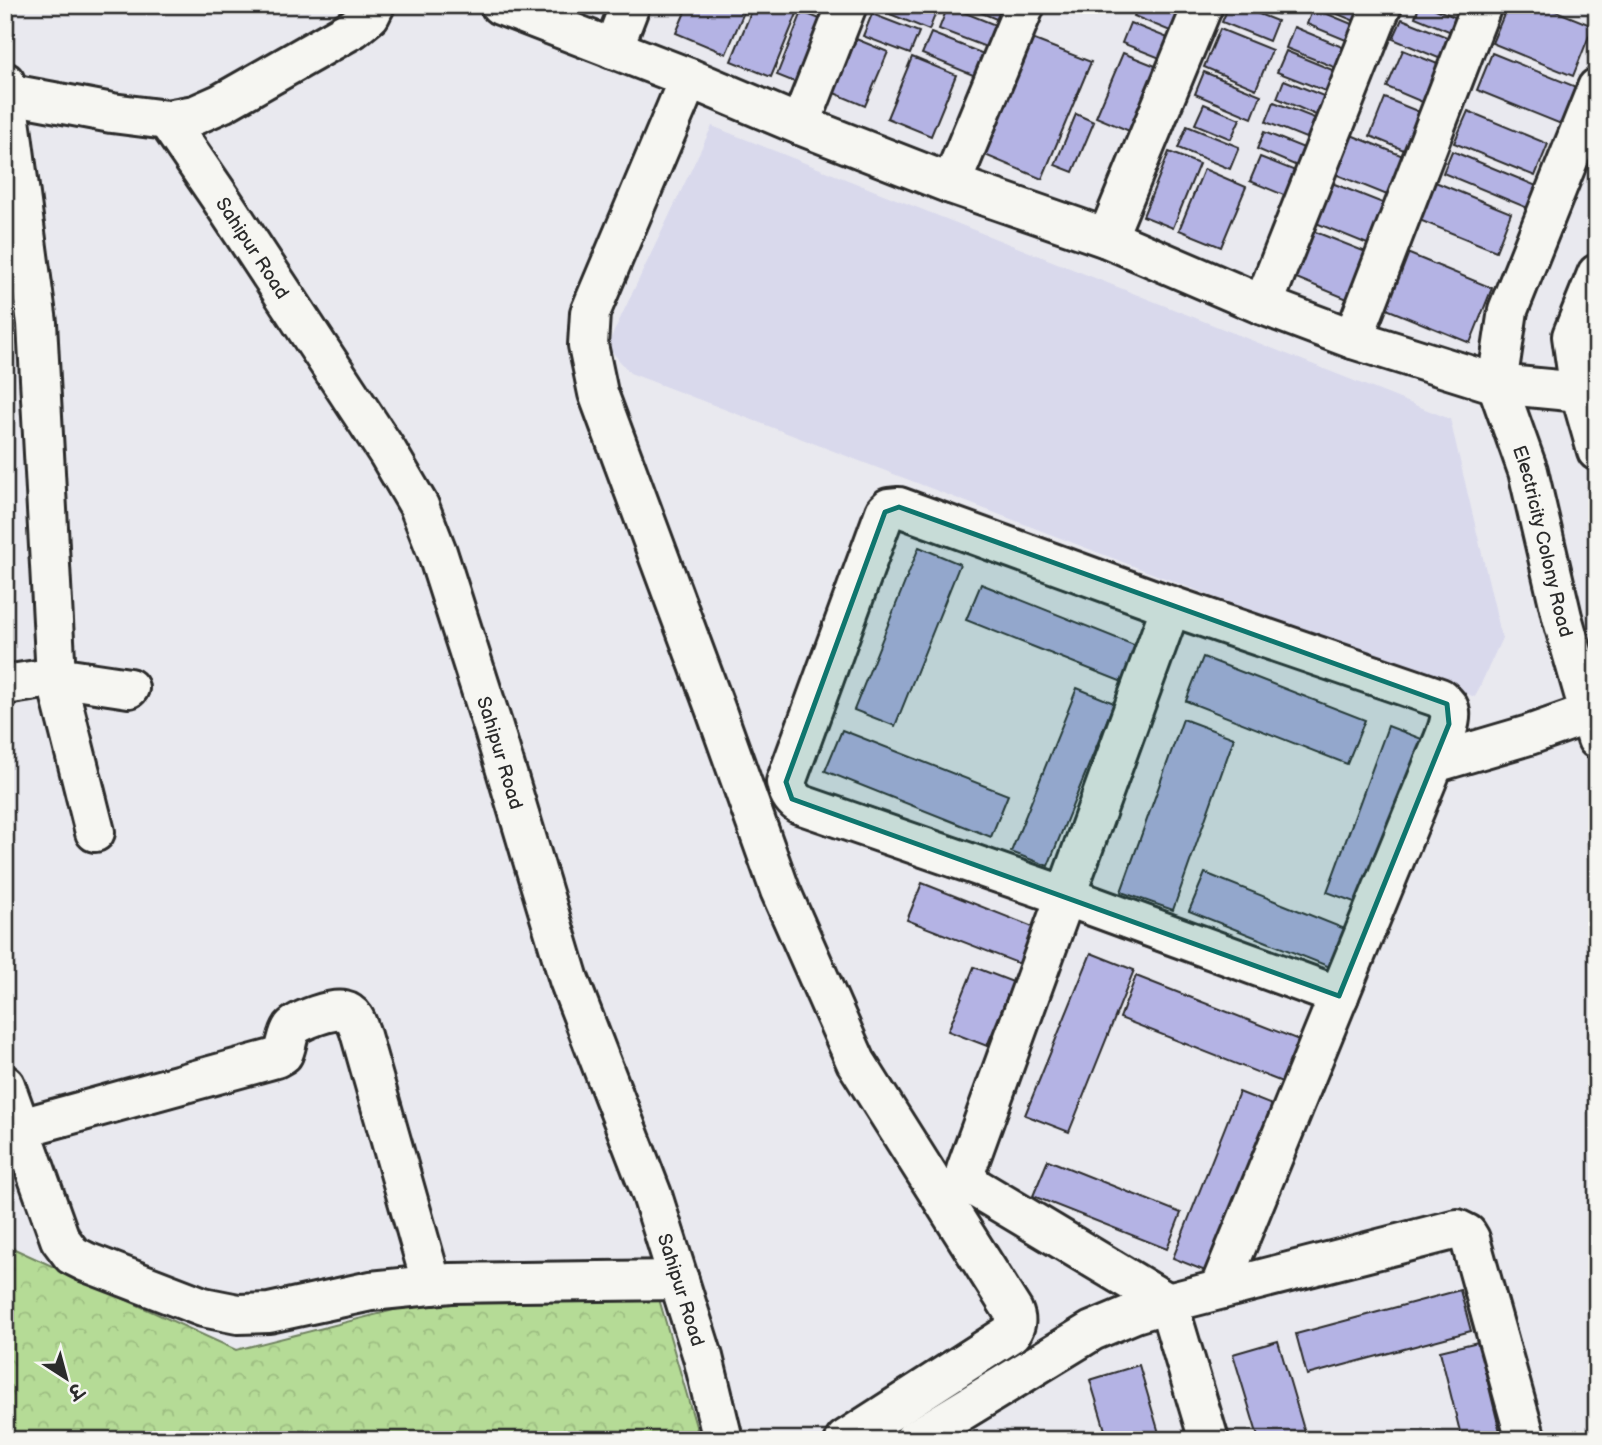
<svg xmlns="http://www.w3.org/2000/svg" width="1602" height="1445" viewBox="0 0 1602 1445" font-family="'Balsamiq Sans','Playpen Sans Deva',sans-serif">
<defs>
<pattern id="park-crowns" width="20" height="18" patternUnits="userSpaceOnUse" patternTransform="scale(1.75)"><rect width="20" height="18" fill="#b5db96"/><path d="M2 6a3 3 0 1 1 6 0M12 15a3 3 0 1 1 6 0" fill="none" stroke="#9cbc81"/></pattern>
</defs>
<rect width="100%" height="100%" fill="#e9e9ef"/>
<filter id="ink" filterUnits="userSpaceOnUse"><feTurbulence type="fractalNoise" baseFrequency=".0143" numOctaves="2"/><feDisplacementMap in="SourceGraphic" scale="14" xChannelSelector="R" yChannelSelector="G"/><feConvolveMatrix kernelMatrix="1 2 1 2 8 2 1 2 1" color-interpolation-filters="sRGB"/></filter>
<g filter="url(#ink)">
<path fill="#d9d9ec" d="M712 126 1450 419 1502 638 1475 697 630 373 607 346Z"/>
<path fill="url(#park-crowns)" stroke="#708360" stroke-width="2" d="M8 1246 236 1350 437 1299H659L700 1440H5V1248Z"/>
<g fill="#b4b3e4" stroke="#2b2b2b" stroke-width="2">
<path d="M587 5H619L615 16Z"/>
<path d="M688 5H747L726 54 676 33Z"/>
<path d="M754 5H789L799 9 771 77 731 61Z"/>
<path d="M807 5H844L839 18Z"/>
<path d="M868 5H939L929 30Z"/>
<path d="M963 5H1016L1008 24Z"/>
<path d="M1139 5H1165L1196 17 1187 38 1134 16Z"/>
<path d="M1229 5H1236L1277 21 1269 41 1222 22Z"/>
<path d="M1256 5H1282L1278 14Z"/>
<path d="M1316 5H1376L1369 27Z"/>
<path d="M1420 5H1426L1462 20 1456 34 1415 17Z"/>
<path d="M1440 5H1467L1463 15Z"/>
<path d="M1508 5H1541L1593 26 1573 76 1492 43Z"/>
<path d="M948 6 1008 30 999 52 939 29Z"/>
<path d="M1313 8 1359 27 1353 43 1307 24Z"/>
<path d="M802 12 838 26 812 89 777 75Z"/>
<path d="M872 14 919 32 910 54 863 36Z"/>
<path d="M1402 19 1457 41 1448 62 1393 39Z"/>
<path d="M1130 23 1168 38 1160 58 1122 43Z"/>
<path d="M1294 27 1352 51 1344 71 1286 48Z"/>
<path d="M1220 29 1272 50 1256 89 1204 67Z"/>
<path d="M931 33 994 58 985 80 922 54Z"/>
<path d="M856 39 888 52 865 106 834 93Z"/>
<path d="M1032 39 1091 62 1042 179 985 155Z"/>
<path d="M1403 50 1450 69 1434 107 1387 87Z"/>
<path d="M1286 51 1347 76 1338 96 1277 72Z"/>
<path d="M1123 53 1173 73 1146 138 1096 117Z"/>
<path d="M1492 53 1581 89 1566 126 1477 90Z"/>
<path d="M912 57 956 75 931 136 887 118Z"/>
<path d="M1204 72 1261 95 1252 118 1195 94Z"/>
<path d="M1284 80 1326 97 1318 116 1277 98Z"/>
<path d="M1385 98 1427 115 1411 153 1370 136Z"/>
<path d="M1274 102 1322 121 1313 141 1266 122Z"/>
<path d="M1204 104 1240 119 1231 139 1195 124Z"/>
<path d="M1468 111 1548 144 1535 176 1454 143Z"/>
<path d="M1076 114 1094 122 1073 172 1055 165Z"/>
<path d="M1187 126 1239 147 1230 169 1178 148Z"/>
<path d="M1264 132 1304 148 1297 166 1257 149Z"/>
<path d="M1351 135 1413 160 1397 199 1335 174Z"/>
<path d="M1452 151 1539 187 1530 209 1443 173Z"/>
<path d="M1169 152 1199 164 1173 228 1143 216Z"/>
<path d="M1260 157 1308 176 1298 201 1250 181Z"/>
<path d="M1204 169 1246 187 1221 247 1179 230Z"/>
<path d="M1428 179 1511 213 1496 251 1412 217Z"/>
<path d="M1332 183 1398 209 1382 250 1316 223Z"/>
<path d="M1308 229 1376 256 1357 303 1289 275Z"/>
<path d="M1407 253 1492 288 1470 343 1384 308Z"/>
<path d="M919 547 960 564 895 726 854 710Z"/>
<path d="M981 584 1144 649 1130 685 966 620Z"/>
<path d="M1203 657 1365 720 1347 764 1186 701Z"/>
<path d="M1077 688 1114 703 1048 866 1011 852Z"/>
<path d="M1183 719 1234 738 1173 910 1121 892Z"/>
<path d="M1388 726 1427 741 1365 906 1327 892Z"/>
<path d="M842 730 1008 795 991 837 825 771Z"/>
<path d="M1205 873 1350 931 1335 969 1189 911Z"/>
<path d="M922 883 1043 931 1028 967 907 920Z"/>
<path d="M1091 953 1134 970 1069 1132 1025 1115Z"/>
<path d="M974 967 1013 982 987 1046 948 1031Z"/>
<path d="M1136 976 1304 1042 1287 1084 1120 1018Z"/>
<path d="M1239 1092 1287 1111 1220 1277 1173 1258Z"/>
<path d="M1048 1160 1181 1213 1167 1249 1033 1196Z"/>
<path d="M1460 1290 1471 1331 1307 1375 1296 1334Z"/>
<path d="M1278 1341 1307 1440H1259L1233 1354Z"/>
<path d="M1478 1342 1502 1440H1462L1440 1351Z"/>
<path d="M1139 1365 1161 1440H1108L1090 1380Z"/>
</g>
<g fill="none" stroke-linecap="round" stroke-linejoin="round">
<defs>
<g id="minor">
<path d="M500 5 689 78 800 125 951 184 1107 238 1263 305 1353 339 1497 384 1580 392"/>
<path d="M613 49 630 5"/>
<path d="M689 78 590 313 588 345 598 393 715 708 780 890 856 1062 1013 1311C1017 1320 1016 1325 1011 1333L845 1440"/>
<path d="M5 82 37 323 56 677 95 832"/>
<path d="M5 93 112 113 167 120 195 115 222 103 354 28 370 15 375 5"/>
<path id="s1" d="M167 120 219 196 388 453 419 506 437 552 493 727 569 980 652 1195 703 1357 723 1440"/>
<path d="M800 125 847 5"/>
<path d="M951 184 1025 5"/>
<path d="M1107 238 1203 5"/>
<path d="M1263 305 1382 5"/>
<path d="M1353 339 1482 5"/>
<path d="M1171 606 966 1170V1177L976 1188 1168 1303 1209 1440"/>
<path d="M5 685 56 677 129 688"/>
<path d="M1339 996 1065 896 799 804C791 798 788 792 786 782L885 512 889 508 899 507 1171 606 1440 698C1444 702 1449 705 1450 712 1452 725 1439 750 1434 763"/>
<path d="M5 1085 60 1239 72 1255 86 1262 203 1307 238 1314 269 1313 371 1291 451 1283 679 1280"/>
<path d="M21 1128 276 1058 283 1054C287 1046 287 1035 292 1028 299 1020 333 1008 344 1011 354 1013 357 1024 360 1032L432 1285"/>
<path d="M1219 1289 1434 763 1529 735 1597 711"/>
<path d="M914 1440 1092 1331 1135 1313 1168 1303 1457 1229 1467 1234 1470 1239 1526 1440"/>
</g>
<g id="tertiary">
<path id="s2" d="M1597 88 1508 310 1497 384 1528 471 1562 617 1597 739"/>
<path d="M1597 274 1572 336 1580 392 1597 451"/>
</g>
</defs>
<use href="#minor" stroke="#2b2b2b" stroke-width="44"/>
<use href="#tertiary" stroke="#2b2b2b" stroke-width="44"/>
<use href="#minor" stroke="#f6f6f2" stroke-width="38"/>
<use href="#tertiary" stroke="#f6f6f2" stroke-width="38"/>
</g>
</g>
<path fill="#0f766e" fill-opacity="0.2" stroke="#0f766e" stroke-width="5" stroke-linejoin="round" d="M899 507 1447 704 1449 724 1339 996 792 799 786 782 885 512Z"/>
<g text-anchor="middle" stroke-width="6" stroke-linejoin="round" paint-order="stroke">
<g font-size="19" fill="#2b2b2b" stroke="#f6f6f2">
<text dy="7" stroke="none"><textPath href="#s1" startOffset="154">Sahipur Road</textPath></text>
<text dy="7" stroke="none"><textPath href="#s2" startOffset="478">Electricity Colony Road</textPath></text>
<text dy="7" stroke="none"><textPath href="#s1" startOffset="721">Sahipur Road</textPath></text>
<text dy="7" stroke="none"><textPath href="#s1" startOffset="1288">Sahipur Road</textPath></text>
</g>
</g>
<rect width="1602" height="1445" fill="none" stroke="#f6f6f2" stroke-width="28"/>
<rect x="14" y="14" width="1574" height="1417" fill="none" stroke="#2b2b2b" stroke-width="2.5" filter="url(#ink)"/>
<g transform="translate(66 1378) rotate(144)" stroke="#f6f6f2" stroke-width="5" paint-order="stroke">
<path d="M0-5L12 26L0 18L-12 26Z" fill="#2b2b2b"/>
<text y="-10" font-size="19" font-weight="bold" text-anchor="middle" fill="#2b2b2b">उ</text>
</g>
</svg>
